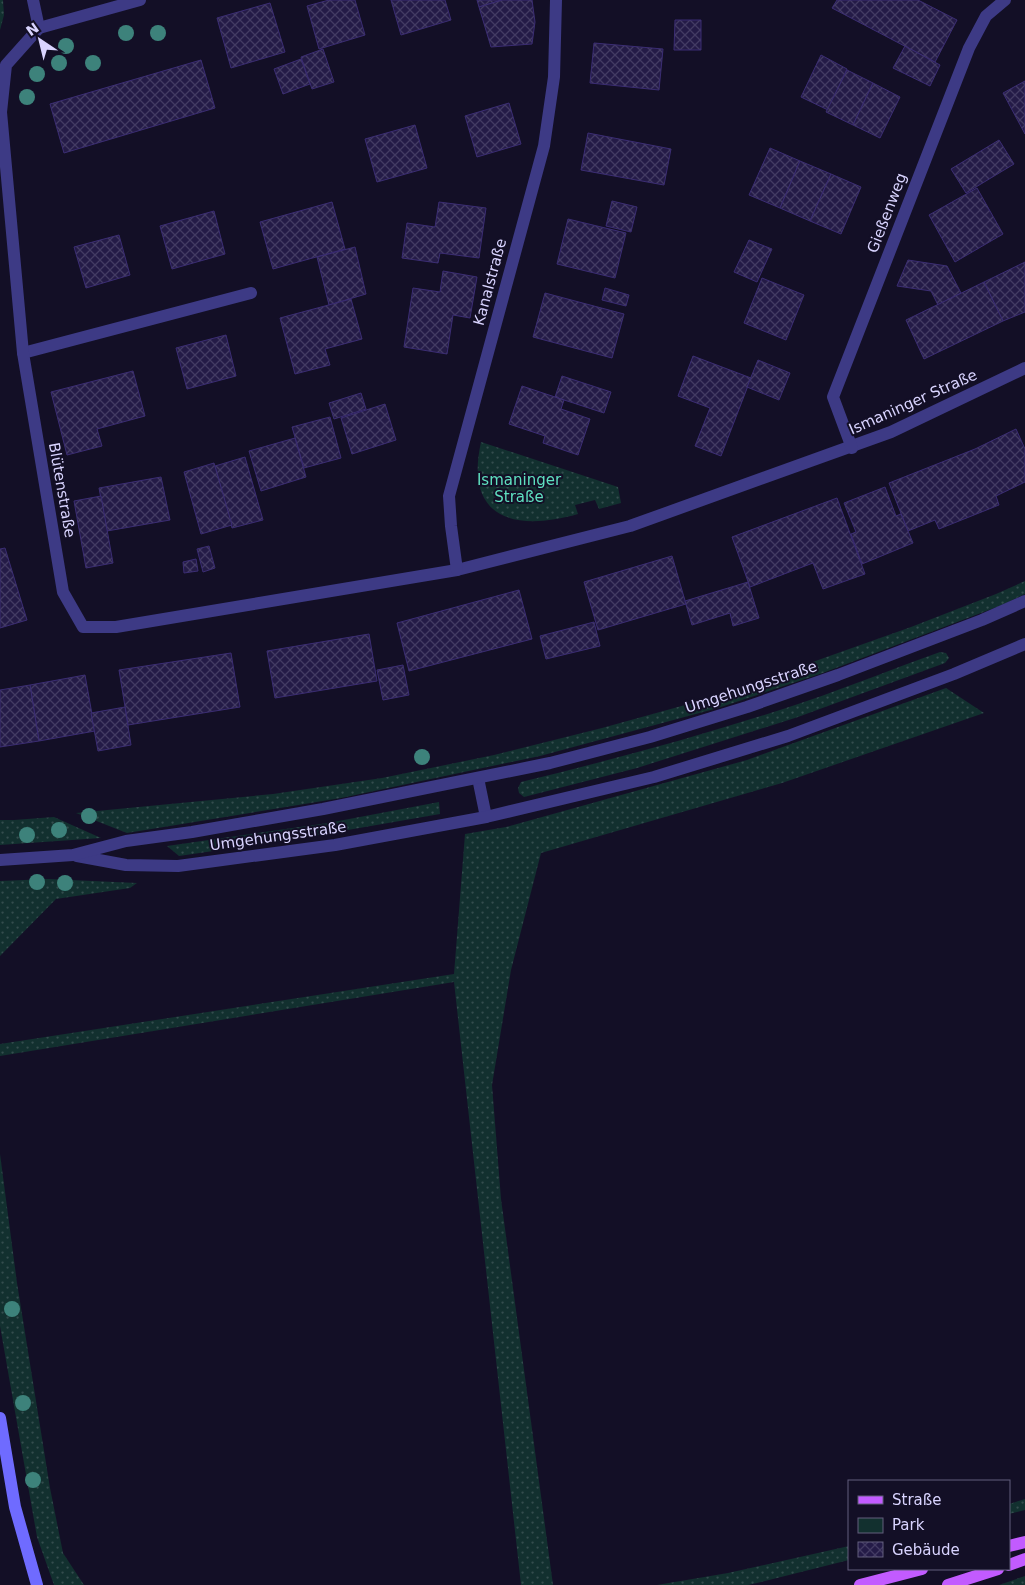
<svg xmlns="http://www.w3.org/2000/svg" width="1025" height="1585" viewBox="0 0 1025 1585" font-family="'DejaVu Sans',sans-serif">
<defs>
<pattern id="green-dots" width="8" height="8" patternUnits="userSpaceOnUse" patternTransform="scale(1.25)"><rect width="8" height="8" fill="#12302f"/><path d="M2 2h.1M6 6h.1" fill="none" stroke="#344d4e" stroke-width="1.8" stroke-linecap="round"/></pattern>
<pattern id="building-cross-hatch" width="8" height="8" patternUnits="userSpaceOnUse" patternTransform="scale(1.25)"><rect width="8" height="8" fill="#241b47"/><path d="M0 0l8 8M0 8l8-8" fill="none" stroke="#433b63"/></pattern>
</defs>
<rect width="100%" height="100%" fill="#130f26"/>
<g fill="url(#green-dots)">
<path d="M0 0H3L4 15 0 30Z"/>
<path d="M481 442 618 487 621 503 599 509 595 500 575 505 578 514C515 532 464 519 481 442Z"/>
<path d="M1025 581V594L1002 605 820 674 718 708 540 756 341 798 127 833 76 813 273 794 382 778 494 755 602 728 714 697 911 627 996 594Z"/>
<path d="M940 652 946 653 949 658 945 663 798 717 637 768 524 797 519 793 518 788 521 782C616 759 711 733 804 702 849 687 894 668 940 652Z"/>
<path d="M946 688 984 713 782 783 541 853 511 970 492 1085 501 1199 553 1585H521L454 982 0 1056V1044L454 974 465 834 506 827 747 760Z"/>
<path d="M439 802 440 814 296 839 179 856 167 846 328 823Z"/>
<path d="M54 817 101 838 0 845V820H14Z"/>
<path d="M48 879 137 883 130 888 56 899 0 956V881Z"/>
<path d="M0 1154 17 1283 50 1488 63 1553 84 1585H54L37 1537 0 1326Z"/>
<path d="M1025 1499V1510L1009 1514V1504Z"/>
<path d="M849 1546V1560L757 1583 748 1585H657L728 1573Z"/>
<path d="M1025 1576V1585H999Z"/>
</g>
<g fill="url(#building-cross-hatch)" stroke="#3b2d73">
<path d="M329 0H355L365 35 319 49 307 6Z"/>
<path d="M391 0H445L451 20 401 35Z"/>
<path d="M477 0H502L479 7Z"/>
<path d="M502 0H532L535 22 532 44 491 47 479 7Z"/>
<path d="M837 0H918L957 20 935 62 832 8Z"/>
<path d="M270 3 285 52 231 68 217 18Z"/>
<path d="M675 20H701V50H674Z"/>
<path d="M594 43 663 49 659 90 590 83Z"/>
<path d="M905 46 940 65 930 86 893 68Z"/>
<path d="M323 49 334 82 312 89 301 57Z"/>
<path d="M821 55 847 69 828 110 801 97Z"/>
<path d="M301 59 310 84 283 94 274 69Z"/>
<path d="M201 60 215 108 64 153 50 104Z"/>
<path d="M847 70 873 83 853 125 826 112Z"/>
<path d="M1025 81V134L1003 93Z"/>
<path d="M873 83 900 97 880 138 853 125Z"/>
<path d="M509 103 521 144 477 157 465 116Z"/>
<path d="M415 125 427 168 377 182 365 139Z"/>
<path d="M588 133 671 149 664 185 581 170Z"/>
<path d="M999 140 1014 164 966 193 951 169Z"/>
<path d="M770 148 800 161 780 208 749 195Z"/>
<path d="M800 161 831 174 810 221 780 208Z"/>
<path d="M831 174 861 187 841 234 810 221Z"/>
<path d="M977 188 1003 234 955 262 929 215Z"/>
<path d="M612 201 637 207 631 232 606 226Z"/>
<path d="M332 202 345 249 273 269 260 222Z"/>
<path d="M439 202 486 208 479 258 440 253 438 263 402 258 407 223 435 227Z"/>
<path d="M214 211 225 254 172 269 160 226Z"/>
<path d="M568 219 626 233 615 278 557 264Z"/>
<path d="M119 235 130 275 86 288 74 247Z"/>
<path d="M749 240 772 249 757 282 734 272Z"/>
<path d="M355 247 366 294 329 305 317 257Z"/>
<path d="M908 260 947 266 961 293 938 305 931 291 897 286Z"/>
<path d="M1025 262V312L1003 321 984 282Z"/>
<path d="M443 271 477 277 470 318 453 315 447 354 404 347 413 288 440 292Z"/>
<path d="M762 278 804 295 786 340 744 323Z"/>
<path d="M984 282 1003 321 924 359 906 320Z"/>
<path d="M605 288 629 295 626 306 602 300Z"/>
<path d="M545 293 624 314 612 358 533 337Z"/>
<path d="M351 299 362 339 325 349 330 365 295 374 280 318Z"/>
<path d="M226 335 236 376 187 389 176 348Z"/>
<path d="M693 356 751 378 721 456 695 446 710 408 678 396Z"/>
<path d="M758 360 790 373 779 400 747 387Z"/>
<path d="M133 371 145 416 97 429 102 446 67 455 51 392Z"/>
<path d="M562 376 611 392 604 413 555 397Z"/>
<path d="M522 386 564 400 561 409 590 419 578 455 543 443 545 436 509 424Z"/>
<path d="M361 393 366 409 334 419 329 403Z"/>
<path d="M385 404 396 440 352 454 341 418Z"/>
<path d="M330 417 341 458 304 468 292 427Z"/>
<path d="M1016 429 1025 449V482L996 496 999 505 939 529 935 520 908 531 889 483 975 449Z"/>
<path d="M295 438 306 477 261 491 249 451Z"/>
<path d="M245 457 263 520 232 528 215 466Z"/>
<path d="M214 463 232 525 201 534 184 472Z"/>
<path d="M161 477 170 520 107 531 99 488Z"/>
<path d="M885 487 896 516 901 514 913 543 862 564 851 534 856 532 844 503Z"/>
<path d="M101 496 113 563 86 568 74 501Z"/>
<path d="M837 498 865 574 823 589 813 563 750 587 732 537Z"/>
<path d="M209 546 215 568 203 572 197 549Z"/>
<path d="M5 548 27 620 0 628V549Z"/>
<path d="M672 556 686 604 598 630 584 582Z"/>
<path d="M196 559 198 571 184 573 183 562Z"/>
<path d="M748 582 759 618 733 626 730 613 692 625 685 601Z"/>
<path d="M519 590 532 639 409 671 397 623Z"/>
<path d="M594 622 600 646 546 659 540 636Z"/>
<path d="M369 634 377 681 275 698 267 651Z"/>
<path d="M231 653 240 707 128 725 119 670Z"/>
<path d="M403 665 409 695 383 700 377 670Z"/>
<path d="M85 675 95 731 39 741 30 685Z"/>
<path d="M30 685 39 741 0 747V690Z"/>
<path d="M125 707 131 745 98 751 91 713Z"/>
</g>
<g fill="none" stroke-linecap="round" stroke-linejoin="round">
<path stroke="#3d3a85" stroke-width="12" d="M23 353 251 293"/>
<g stroke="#3d3a85" stroke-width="12">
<path d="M33 0 39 28 6 65 1 112 23 353 63 592 83 627H116L457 570 630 526 891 432 1025 368"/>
<path d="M39 28 140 0"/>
<path d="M852 448 833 397 969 48 986 16 1005 0"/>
<path d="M457 570 451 526 449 496 544 146 554 77 556 0"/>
<path d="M478 778 486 817"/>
<path d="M77 856 126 865 178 866 335 845 486 817 654 777 788 736 954 674 1025 644"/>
<path d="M0 860 73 855 126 841 192 832 323 809 550 763 650 737 747 707 838 675 982 620 1025 601"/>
</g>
<path stroke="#6f6bff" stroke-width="12" d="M0 1418 15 1507 37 1585"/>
<g stroke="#c25bff" stroke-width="12">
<path d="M1009 1546 1025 1542"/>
<path d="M1009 1565 1025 1559"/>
<path d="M860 1585 922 1569"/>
<path d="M948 1585 998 1569"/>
</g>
</g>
<g fill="#3d827b">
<circle cx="126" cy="33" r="8"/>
<circle cx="158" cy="33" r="8"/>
<circle cx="66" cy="46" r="8"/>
<circle cx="59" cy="63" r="8"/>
<circle cx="93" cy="63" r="8"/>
<circle cx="37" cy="74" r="8"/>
<circle cx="27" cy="97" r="8"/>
<circle cx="422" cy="757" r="8"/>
<circle cx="89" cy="816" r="8"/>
<circle cx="59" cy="830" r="8"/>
<circle cx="27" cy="835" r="8"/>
<circle cx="37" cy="882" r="8"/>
<circle cx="65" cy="883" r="8"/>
<circle cx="12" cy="1309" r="8"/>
<circle cx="23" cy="1403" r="8"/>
<circle cx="33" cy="1480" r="8"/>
</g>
<g text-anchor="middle" stroke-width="4" stroke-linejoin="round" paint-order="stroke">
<g font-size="15" fill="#d9d4ff" stroke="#130f26">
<text transform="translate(887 213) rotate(-69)" y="5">Gießenweg</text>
<text transform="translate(490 282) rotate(-75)" y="5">Kanalstraße</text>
<text transform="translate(913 402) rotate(-24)" y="5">Ismaninger Straße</text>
<text transform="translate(62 490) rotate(80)" y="5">Blütenstraße</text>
<text transform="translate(751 687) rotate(-18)" y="5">Umgehungsstraße</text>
<text transform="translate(278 836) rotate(-8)" y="5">Umgehungsstraße</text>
</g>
<g font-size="15" fill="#5fe0c0" stroke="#130f26">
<text x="519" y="485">Ismaninger<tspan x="519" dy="17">Straße</tspan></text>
</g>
</g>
<rect x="848" y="1480" width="162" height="90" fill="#130f26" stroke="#625e7d"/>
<rect x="858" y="1496" width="25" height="8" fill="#c25bff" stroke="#625e7d"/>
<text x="892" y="1505" font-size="15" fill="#d9d4ff">Straße</text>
<rect x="858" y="1518" width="25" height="15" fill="#12302f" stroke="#625e7d"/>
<text x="892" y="1530" font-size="15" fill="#d9d4ff">Park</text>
<rect x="858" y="1542" width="25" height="15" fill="url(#building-cross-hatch)" stroke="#625e7d"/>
<text x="892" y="1555" font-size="15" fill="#d9d4ff">Gebäude</text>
<g transform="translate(40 40) rotate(325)" stroke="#130f26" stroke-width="4" paint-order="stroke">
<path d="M0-4L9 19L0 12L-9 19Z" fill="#d9d4ff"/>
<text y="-8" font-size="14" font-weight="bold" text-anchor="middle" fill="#d9d4ff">N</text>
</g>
</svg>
